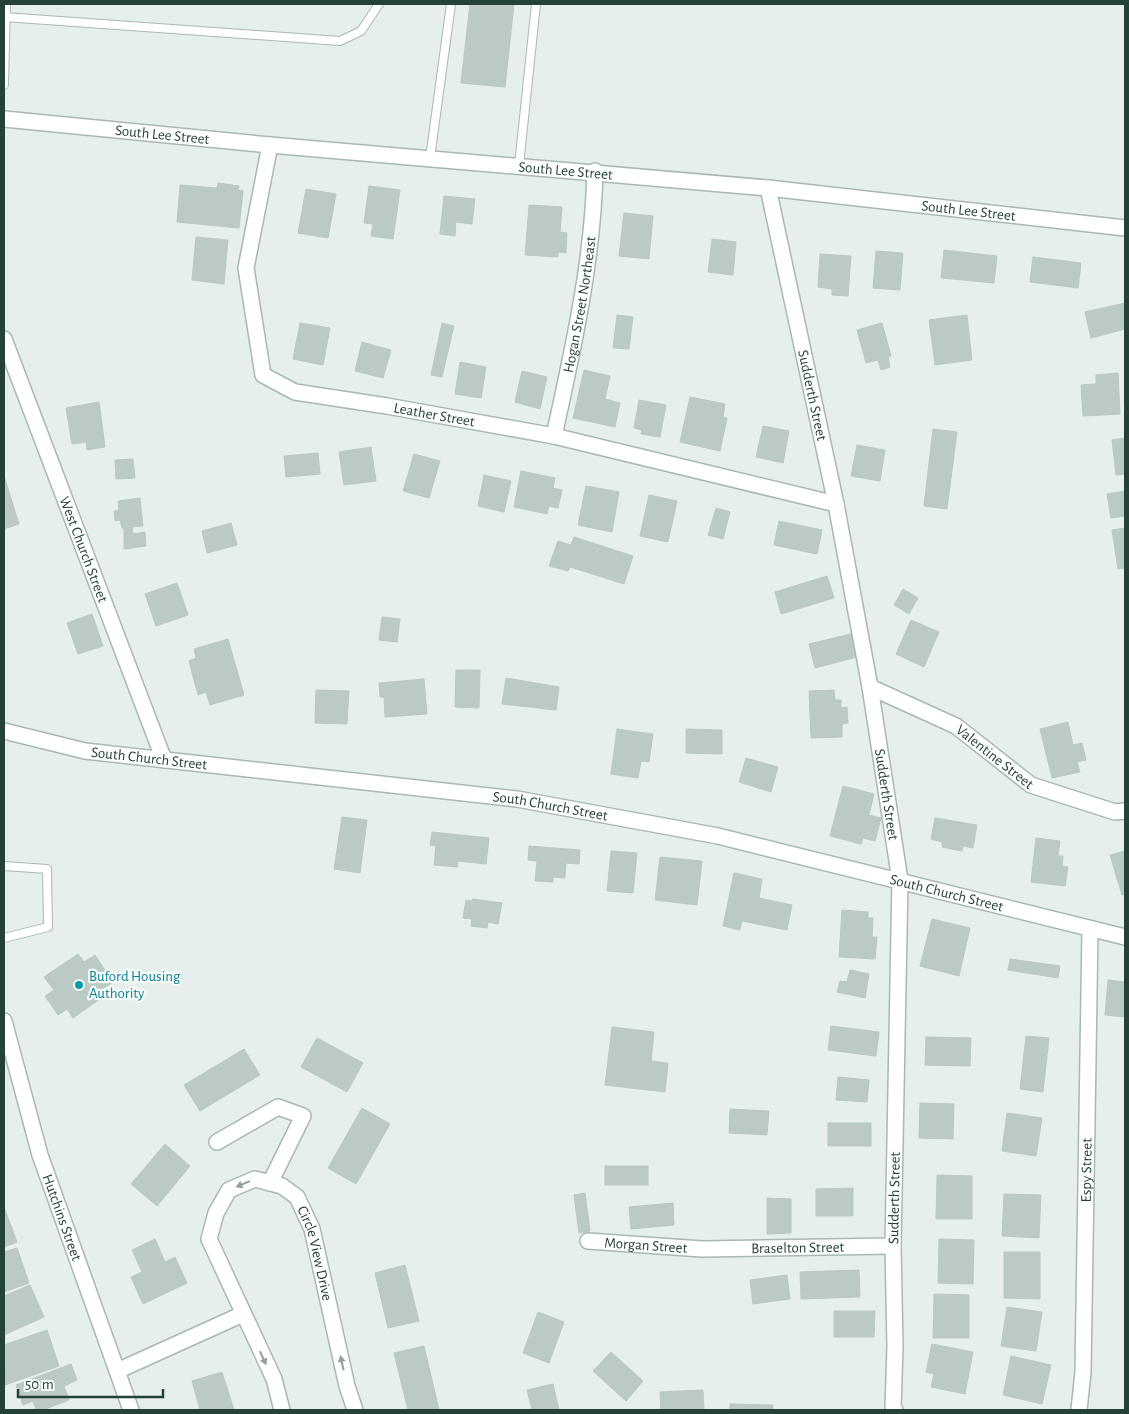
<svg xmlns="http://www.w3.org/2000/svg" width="1129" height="1414" viewBox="0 0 1129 1414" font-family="'Alegreya Sans',sans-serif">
<rect width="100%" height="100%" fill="#e6efeb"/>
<g fill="#bbcac4" stroke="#b8c9c2">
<path d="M470 4H514L505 87 461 83Z"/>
<path d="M218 183 239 186 238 190 243 191 239 228 177 222 180 185 217 188Z"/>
<path d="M369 186 400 190 393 239 371 236 373 224 364 223Z"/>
<path d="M306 189 336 194 328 238 298 233Z"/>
<path d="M444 196 475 199 472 224 456 222 455 236 440 234Z"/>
<path d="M529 205 562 207 560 232 567 233 566 253 558 252V257L525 255Z"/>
<path d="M624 213 653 216 649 259 619 256Z"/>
<path d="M196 237 228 240 224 284 192 280Z"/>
<path d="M712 239 736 242 733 275 708 272Z"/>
<path d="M944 250 997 256 994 283 941 278Z"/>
<path d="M876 251 903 253 900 290 873 288Z"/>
<path d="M820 254 851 256 848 296 832 295V289L818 287Z"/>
<path d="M1033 257 1081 263 1078 288 1030 282Z"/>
<path d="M1125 303V329L1091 338 1085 312Z"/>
<path d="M617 315 633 317 629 349 613 348Z"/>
<path d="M967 315 972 360 935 365 929 320Z"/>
<path d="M300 323 330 328 323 365 293 359Z"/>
<path d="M442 323 454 326 442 377 431 375Z"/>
<path d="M882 323 891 356 888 357 890 367 881 370 878 360 866 363 857 330Z"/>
<path d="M362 342 391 350 383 378 355 371Z"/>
<path d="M460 362 486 367 481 398 455 394Z"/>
<path d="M584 370 610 376 605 399 620 403 615 427 573 418Z"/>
<path d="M522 371 547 377 540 409 515 402Z"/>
<path d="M1118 373 1120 414 1083 416 1081 385 1096 384V375Z"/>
<path d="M690 397 725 404 723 417 727 418 720 451 680 442Z"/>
<path d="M639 400 666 405 660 437 641 434 642 430 634 428Z"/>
<path d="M99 402 105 447 87 450 86 442 72 444 66 408Z"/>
<path d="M763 426 789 431 783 463 756 457Z"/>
<path d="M933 429 957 432 947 509 924 506Z"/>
<path d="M1125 438V474L1116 475 1112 440Z"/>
<path d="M857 445 885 450 880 481 851 476Z"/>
<path d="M371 447 376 481 344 485 339 452Z"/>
<path d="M318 453 320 474 286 477 284 456Z"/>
<path d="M414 454 440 461 429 498 403 491Z"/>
<path d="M133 459 135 478 116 479 115 460Z"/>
<path d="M521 471 555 478 553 488 562 490 558 508 549 506 547 514 514 507Z"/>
<path d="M484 475 511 481 504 512 478 506Z"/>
<path d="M4 476 19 524 4 529Z"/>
<path d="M586 486 619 492 612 532 578 525Z"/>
<path d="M1125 491V516L1111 518 1107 494Z"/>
<path d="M649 495 677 501 668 542 640 536Z"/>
<path d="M140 498 143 526 132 527 133 534 145 532 146 546 124 549V528H122L120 520 115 521 114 511 119 510 118 501Z"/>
<path d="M716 508 730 512 723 539 708 535Z"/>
<path d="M779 521 822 530 817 554 774 545Z"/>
<path d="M231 523 237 545 207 553 202 531Z"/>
<path d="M1125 528V568L1118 569 1112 530Z"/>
<path d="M574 537 633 556 624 584 570 567 568 571 549 566 558 541 571 545Z"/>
<path d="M827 576 834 598 781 614 775 592Z"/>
<path d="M177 583 188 615 156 626 145 594Z"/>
<path d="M903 589 918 598 909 614 894 605Z"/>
<path d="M92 614 103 646 78 654 67 623Z"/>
<path d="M382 617 400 619 397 642 379 640Z"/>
<path d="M911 620 939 632 924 667 896 654Z"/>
<path d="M851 634 857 657 815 668 809 644Z"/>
<path d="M228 639 244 695 210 705 206 692 198 695 189 661 196 658 194 649Z"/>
<path d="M456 670H480L479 708 455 707Z"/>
<path d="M506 678 559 687 556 710 502 704Z"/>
<path d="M424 679 427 714 385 717 384 697H380L379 683Z"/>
<path d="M316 690 349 691 347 724 315 723Z"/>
<path d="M834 690 835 700H841V708L847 707 848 723 842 724V737L811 738 809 691Z"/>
<path d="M1068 722 1073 745 1082 743 1086 760 1077 762 1080 772 1052 778 1040 729Z"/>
<path d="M617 729 653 734 649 762 641 761 638 778 611 774Z"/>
<path d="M686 729 722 730V754L686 753Z"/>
<path d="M746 758 778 767 771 792 739 782Z"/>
<path d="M843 786 874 794 869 815 881 818 875 841 863 838 861 844 830 836Z"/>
<path d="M342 817 367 820 360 873 334 869Z"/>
<path d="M935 818 977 825 973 848 963 846 962 851 942 847V842L931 839Z"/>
<path d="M432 832 489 838 486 864 458 861 457 867 434 865 436 846 430 845Z"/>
<path d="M1036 838 1060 841 1058 856H1063L1062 866 1068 867 1065 886 1031 882Z"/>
<path d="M529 846 580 850 579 864 566 863 565 878 553 877V882L535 881 537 861 528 860Z"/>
<path d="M611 851 637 853 633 893 607 891Z"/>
<path d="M1125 851V894L1122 895 1110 855Z"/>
<path d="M660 857 702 861 697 905 655 900Z"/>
<path d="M734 873 762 879 759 898 792 905 787 930 742 921 740 930 723 926Z"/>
<path d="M473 899 502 903 498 924 488 922 487 928 471 926 472 919 463 918 466 900 472 901Z"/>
<path d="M842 910 868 912V918H873L872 937H877L875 959 839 957Z"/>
<path d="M932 919 970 928 959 976 920 966Z"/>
<path d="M78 954 84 962 95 955 113 982 103 989 107 994 73 1018 67 1009 58 1015 45 996 54 990 44 977Z"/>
<path d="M1010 959 1060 966 1058 978 1008 970Z"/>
<path d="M850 970 869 974 865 998 837 992 840 981 847 982Z"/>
<path d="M1108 980 1125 982V1017L1105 1015Z"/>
<path d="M831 1026 879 1032 876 1056 828 1050Z"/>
<path d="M612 1027 654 1032 651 1061 668 1063 665 1092 605 1085Z"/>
<path d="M1026 1036 1049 1038 1043 1092 1020 1089Z"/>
<path d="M926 1037 971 1038 970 1066 925 1065Z"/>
<path d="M317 1038 363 1063 347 1092 301 1067Z"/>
<path d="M244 1049 260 1075 200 1111 184 1085Z"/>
<path d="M838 1077 869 1080 867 1102 836 1100Z"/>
<path d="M920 1103 954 1104 953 1139 919 1138Z"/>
<path d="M362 1108 390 1124 356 1184 328 1168Z"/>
<path d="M730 1109 769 1111 767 1135 729 1133Z"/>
<path d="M1007 1113 1042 1118 1036 1156 1002 1151Z"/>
<rect x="828" y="1123" width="43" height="23"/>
<path d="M165 1144 190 1166 157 1206 131 1184Z"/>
<rect x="605" y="1166" width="43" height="19"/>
<path d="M937 1175 972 1176V1219H936Z"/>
<path d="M853 1188V1216H816V1189Z"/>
<path d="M585 1193 590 1231 579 1233 574 1195Z"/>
<path d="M1004 1194 1041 1195 1039 1238 1002 1236Z"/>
<path d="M767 1198 791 1199V1233L767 1234Z"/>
<path d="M673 1203 674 1225 631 1229 629 1207Z"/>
<path d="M4 1207 17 1242 4 1247Z"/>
<path d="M155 1239 165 1262 175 1257 187 1283 143 1304 131 1277 142 1272 132 1250Z"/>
<path d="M939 1239 974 1240 973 1284 938 1283Z"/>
<path d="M17 1248 29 1283 4 1292V1252Z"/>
<path d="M1004 1252H1040V1299L1004 1298Z"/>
<path d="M405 1265 419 1321 388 1328 375 1273Z"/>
<path d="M859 1270 860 1297 801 1299 800 1272Z"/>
<path d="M787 1275 790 1299 753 1304 750 1280Z"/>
<path d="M30 1285 44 1317 4 1335V1296Z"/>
<path d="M934 1294 969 1295V1338H933Z"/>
<path d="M1007 1307 1042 1312 1036 1351 1001 1346Z"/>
<path d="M834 1311H875L874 1337H834Z"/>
<path d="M538 1312 564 1322 549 1363 523 1353Z"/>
<path d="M47 1330 59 1366 5 1385 4 1345Z"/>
<path d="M932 1344 973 1352 965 1394 931 1387 934 1374 926 1372Z"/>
<path d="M424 1346 439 1410H408L394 1353Z"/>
<path d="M611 1352 643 1381 626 1401 593 1371Z"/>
<path d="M1011 1356 1051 1365 1042 1404 1003 1395Z"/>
<path d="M71 1364 77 1380 64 1386 69 1400 43 1410H36L33 1401 23 1405 16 1385Z"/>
<path d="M222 1372 234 1410H200L192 1381Z"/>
<path d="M553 1384 559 1410H532L527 1390Z"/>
<path d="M703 1390 704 1410H661L660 1392Z"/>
<path d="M730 1404 773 1405V1410H730Z"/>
</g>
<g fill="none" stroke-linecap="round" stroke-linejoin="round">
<defs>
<g id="service">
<path d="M4 17 340 41 361 31 379 4"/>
<path d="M4 85 6 4"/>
<path d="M430 158 451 4"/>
<path d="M519 165 536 4"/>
<path d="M4 866 47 869 48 927 4 938"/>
</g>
<g id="minor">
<path id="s1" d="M270 145 246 268 263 375 295 392 387 406 554 436 836 504"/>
<path id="s2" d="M768 188 836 504 870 687 900 880 893 1246 895 1347 893 1408 895 1410"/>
<path id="s3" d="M4 339 164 760"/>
<path id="s4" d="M554 436C573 349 593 261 595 171"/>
<path id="s5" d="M870 687 956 726 1031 785 1115 812 1125 811"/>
<path id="s6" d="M4 731 85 751 517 799 718 836 1125 937"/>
<path d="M217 1142 278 1107 303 1116 270 1183"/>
<path id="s7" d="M588 1241 702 1249 893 1246"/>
<path d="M117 1371 243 1314"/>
<path id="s8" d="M282 1410 274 1379 209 1239 216 1213 229 1190 255 1179 282 1186 297 1197 312 1229 347 1386 355 1410"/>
<path id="s9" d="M1079 1410 1083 1372 1090 929"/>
</g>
<g id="tertiary">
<path id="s10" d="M4 119 270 145 768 188 1125 228"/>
<path id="s11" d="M4 1021 40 1155 131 1410"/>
</g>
</defs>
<use href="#service" stroke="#a8b8b2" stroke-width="10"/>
<use href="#minor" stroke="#a8b8b2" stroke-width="18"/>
<use href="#tertiary" stroke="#a8b8b2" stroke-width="18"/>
<use href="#service" stroke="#fff" stroke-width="8"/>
<use href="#minor" stroke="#fff" stroke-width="15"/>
<use href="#tertiary" stroke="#fff" stroke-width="15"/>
</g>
<defs><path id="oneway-solid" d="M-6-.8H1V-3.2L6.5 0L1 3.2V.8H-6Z" transform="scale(1.25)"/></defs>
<g fill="#92a09c">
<use href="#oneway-solid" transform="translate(243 1184) rotate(157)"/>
<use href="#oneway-solid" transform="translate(263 1358) rotate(65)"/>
<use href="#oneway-solid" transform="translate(342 1363) rotate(-102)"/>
</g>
<circle fill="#0f9aa8" stroke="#f7fbf9" stroke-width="2" cx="79" cy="985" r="5"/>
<g text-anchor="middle" stroke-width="4.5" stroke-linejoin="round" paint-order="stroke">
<g font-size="15" fill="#24423a" stroke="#f7fbf9">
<text dy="5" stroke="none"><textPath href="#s10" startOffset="159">South Lee Street</textPath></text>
<text dy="5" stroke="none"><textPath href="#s10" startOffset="564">South Lee Street</textPath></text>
<text dy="5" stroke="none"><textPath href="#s10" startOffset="969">South Lee Street</textPath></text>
<text dy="5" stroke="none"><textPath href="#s4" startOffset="134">Hogan Street Northeast</textPath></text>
<text dy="5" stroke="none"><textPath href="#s2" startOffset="212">Sudderth Street</textPath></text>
<text dy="5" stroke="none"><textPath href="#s1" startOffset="411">Leather Street</textPath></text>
<text dy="5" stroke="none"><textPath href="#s3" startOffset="225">West Church Street</textPath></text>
<text dy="5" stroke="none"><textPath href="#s5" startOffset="144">Valentine Street</textPath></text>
<text dy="5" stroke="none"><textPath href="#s6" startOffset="148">South Church Street</textPath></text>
<text dy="5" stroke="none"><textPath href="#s2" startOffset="618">Sudderth Street</textPath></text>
<text dy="5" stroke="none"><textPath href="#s6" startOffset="552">South Church Street</textPath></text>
<text dy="5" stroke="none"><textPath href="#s6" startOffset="958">South Church Street</textPath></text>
<text dy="5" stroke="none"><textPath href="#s9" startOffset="240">Espy Street</textPath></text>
<text transform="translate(894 1198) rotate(-89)" y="5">Sudderth Street</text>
<text dy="5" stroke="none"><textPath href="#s11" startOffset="205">Hutchins Street</textPath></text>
<text dy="5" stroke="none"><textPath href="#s7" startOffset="58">Morgan Street</textPath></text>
<text dy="5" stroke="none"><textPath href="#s7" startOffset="210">Braselton Street</textPath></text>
<text dy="5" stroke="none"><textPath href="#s8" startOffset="374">Circle View Drive</textPath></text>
</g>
<g font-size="15" fill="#0d838f" stroke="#f7fbf9" text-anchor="start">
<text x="89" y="981">Buford Housing<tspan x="89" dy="17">Authority</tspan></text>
</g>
</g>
<rect width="1129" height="1414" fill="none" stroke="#24423a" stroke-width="10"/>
<path d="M18 1389v8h145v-8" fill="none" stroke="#24423a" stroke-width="2.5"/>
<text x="25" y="1389" font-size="15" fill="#24423a" stroke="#f7fbf9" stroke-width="4" paint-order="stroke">50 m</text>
</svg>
